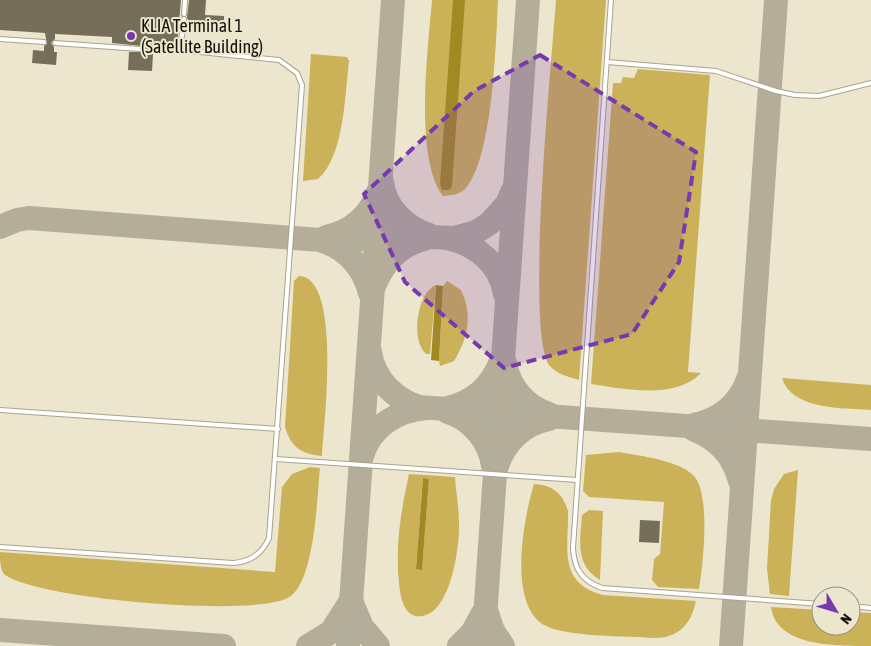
<svg xmlns="http://www.w3.org/2000/svg" width="871" height="646" viewBox="0 0 871 646" font-family="'Asap Condensed',sans-serif">
<rect width="100%" height="100%" fill="#ede6ce"/>
<g fill="#cbb258" fill-rule="evenodd">
<path d="M432 0H498C496 42 493 159 465 189 459 195 451 195 443 196 414 157 428 48 432 0Z"/>
<path d="M556 0H606L579 380C569 377 556 374 549 365 525 329 552 58 556 0Z"/>
<path d="M311 54 347 57 349 61C345 95 344 157 318 179L303 181Z"/>
<path d="M638 69 710 75 688 372 701 373C675 400 624 389 591 384L613 83H621L623 77 634 78Z"/>
<path d="M299 276C342 277 324 425 322 456 301 454 291 447 285 427L294 281Z"/>
<path d="M447 281 461 290C473 315 468 338 454 361L440 366 439 361 443 286Z"/>
<path d="M436 285 430 354H426C410 340 417 292 436 285Z"/>
<path d="M782 378 871 385V410C843 408 792 410 782 378Z"/>
<path d="M619 452C640 456 679 460 694 476 711 495 703 565 699 589L658 587 652 580 654 559 660 554 664 502 589 497 583 491 586 455Z"/>
<path d="M310 467 320 468C317 498 315 577 291 596 263 619 32 599 4 574 0 569 0 559 0 552L275 572 282 487 292 474Z"/>
<path d="M798 470 789 596 770 594 767 569 771 500 774 489 784 474Z"/>
<path d="M409 474 455 477C456 492 459 508 459 523 460 546 451 607 426 615 417 618 411 616 406 609 401 601 400 592 399 583 395 545 401 511 409 474ZM423 478 429 479 422 569H416Z"/>
<path d="M534 484C552 485 563 493 568 511 569 547 557 583 603 595L696 601C691 625 678 638 654 638 627 636 565 637 544 625 507 603 524 517 534 484Z"/>
<path d="M589 510 603 511 600 580C575 565 580 541 582 515Z"/>
<path d="M771 607 821 610V626H851V612L871 613V646C833 646 776 646 771 607Z"/>
</g>
<g fill="#a38924">
<path d="M453 0H465L452 186 449 190H442L440 183Z"/>
<path d="M436 285 443 286 439 361 431 360Z"/>
<path d="M423 478 429 479 422 570 416 569Z"/>
</g>
<g fill="none" stroke-linecap="round" stroke-linejoin="round">
<g stroke="#b3ad9a" stroke-width="24">
<path d="M382 182C385 208 405 227 429 235"/>
<path d="M0 227 17 220 29 218 334 241 406 236 454 238 476 232 490 223 507 204 512 192"/>
<path d="M326 237C351 232 370 216 378 192"/>
<path d="M448 238C476 245 500 263 505 294"/>
<path d="M323 241C347 249 364 268 370 293"/>
<path d="M374 286C384 262 399 245 424 239"/>
<path d="M370 352C374 379 394 399 419 407L871 439"/>
<path d="M505 363C509 387 526 407 549 414"/>
<path d="M448 408C474 402 492 385 501 361"/>
<path d="M448 412C471 419 490 441 493 466"/>
<path d="M694 425C719 420 740 404 748 379"/>
<path d="M693 429C718 439 733 455 740 481"/>
<path d="M362 456C371 426 398 410 427 408"/>
<path d="M497 466C505 441 524 424 549 419"/>
<path d="M352 603 362 627 378 646"/>
<path d="M487 613 493 631 503 646"/>
<path d="M0 630 224 646"/>
<path d="M308 646 331 632 349 604"/>
<path d="M348 646 393 0"/>
<path d="M459 646 472 633 483 613"/>
<path d="M483 646 528 0"/>
<path d="M731 646 776 0"/>
</g>
</g>
<g fill="#756f5a">
<path d="M0 0H181L177 46 148 48V52L153 54 152 71 128 70 129 52H142L144 49 142 46 112 43V37L55 34V39L51 43 54 47V52H57L56 65 32 63 33 50 44 51V46L47 44 45 33 0 30Z"/>
<path d="M189 0H206L205 15 224 16V23H193L194 20H188L187 17Z"/>
<path d="M640 520 660 521 659 543 639 542Z"/>
</g>
<g fill="none" stroke-linecap="round" stroke-linejoin="round">
<defs>
<g id="service">
<path d="M611 0 573 548C574 569 582 581 602 588L821 604"/>
<path d="M184 14 185 1"/>
<path d="M0 39 44 42"/>
<path d="M55 43 140 49"/>
<path d="M180 50 184 19"/>
<path d="M607 62 716 71 776 91 795 95 819 96 871 83"/>
<path d="M0 410 278 429"/>
<path d="M276 459 577 480"/>
<path d="M0 547 233 563C250 562 262 554 269 538L302 85 297 73 279 60 180 50H151"/>
<path d="M851 606 871 608"/>
</g>
</defs>
<use href="#service" stroke="#a9a38d" stroke-width="6"/>
<use href="#service" stroke="#fff" stroke-width="4"/>
</g>
<path fill="#7639af" fill-opacity="0.2" stroke="#7639af" stroke-width="4" stroke-dasharray="10 6" stroke-linejoin="round" d="M540 55 696 152 679 262 632 334 504 368 405 282 364 194 474 91Z"/>
<circle fill="#7639af" stroke="#ede6ce" stroke-width="2" cx="131" cy="36" r="5"/>
<g text-anchor="middle" stroke-width="4" stroke-linejoin="round" paint-order="stroke">
<g font-size="18" fill="#131109" stroke="#ede6ce" text-anchor="start">
<text x="141" y="32">KLIA Terminal 1<tspan x="141" dy="21">(Satellite Building)</tspan></text>
</g>
</g>
<g transform="translate(836 611) rotate(128)"><circle r="24" fill="#ede6ce" stroke="#96917f"/>
<path d="M0-4L9 19L0 12L-9 19Z" fill="#7639af"/>
<text y="-8" font-size="14" font-weight="bold" text-anchor="middle" fill="#131109">N</text>
</g>
</svg>
